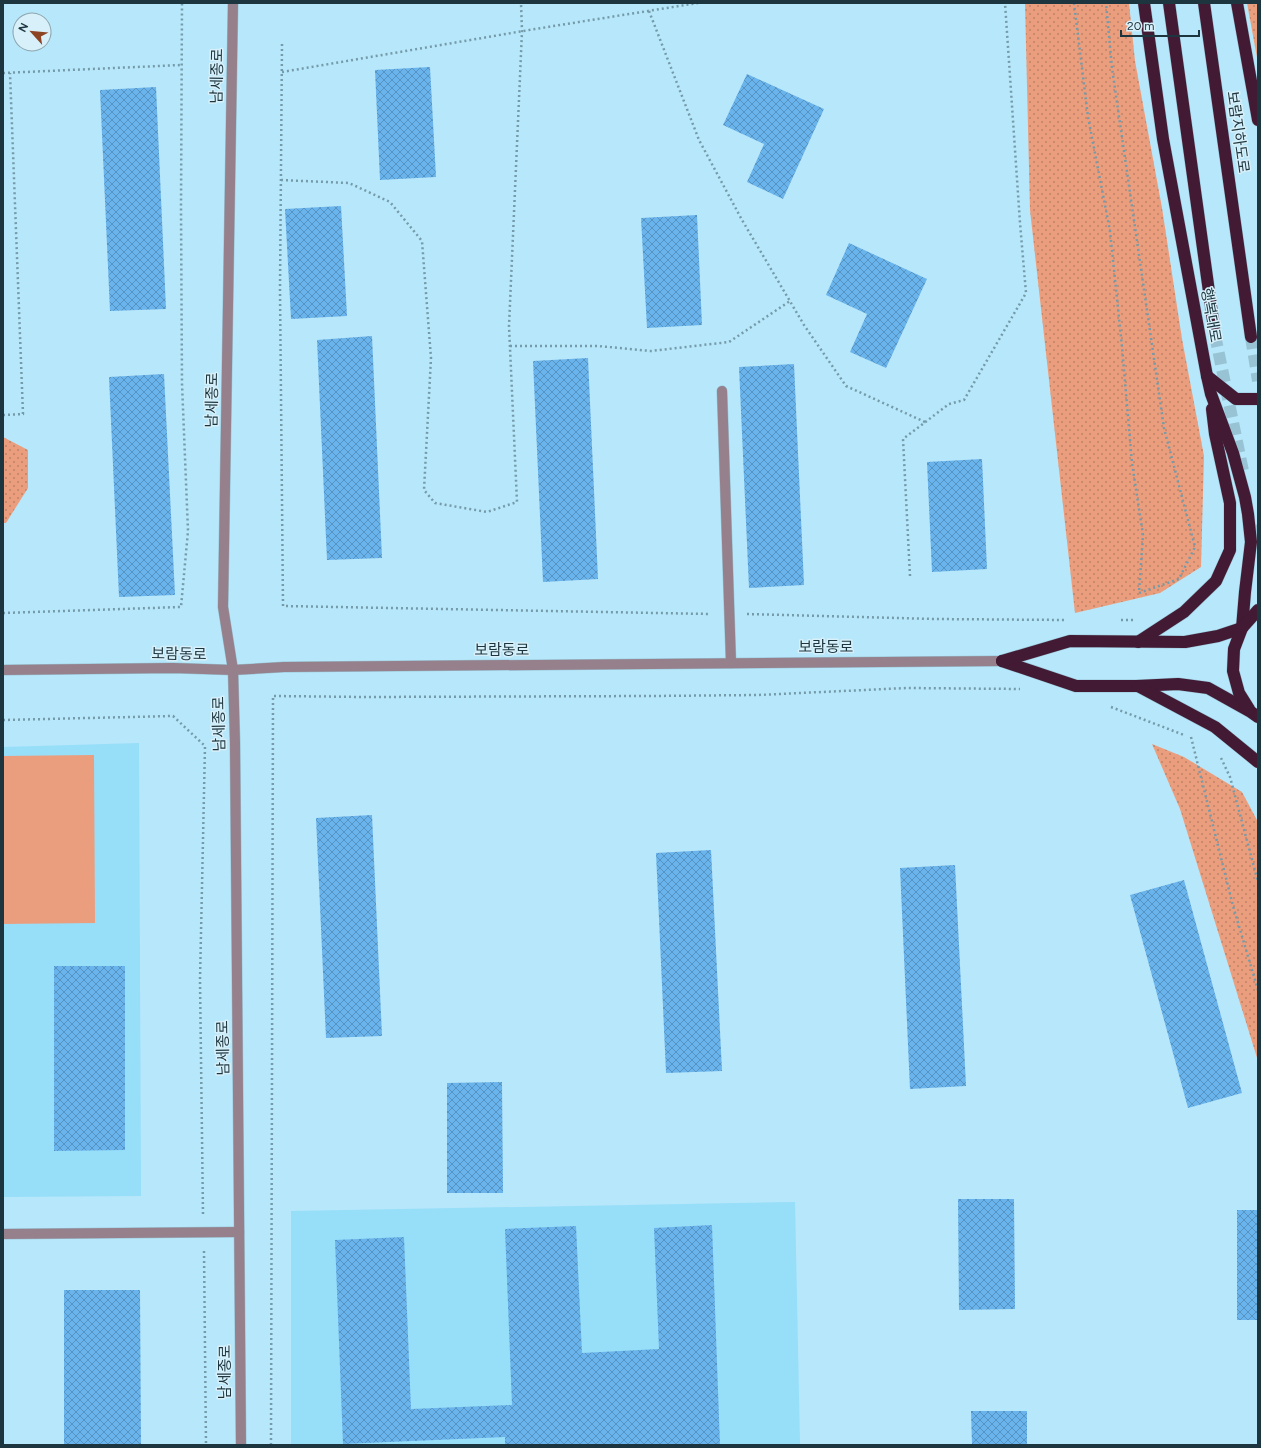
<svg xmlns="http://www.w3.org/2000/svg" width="1261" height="1448" viewBox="0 0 1261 1448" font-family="Figtree,'Noto Sans KR',sans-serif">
<defs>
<pattern id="park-dots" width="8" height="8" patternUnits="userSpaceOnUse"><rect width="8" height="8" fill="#eb9e7d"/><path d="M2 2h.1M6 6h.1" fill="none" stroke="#be8268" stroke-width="1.8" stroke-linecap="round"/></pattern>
<pattern id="building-cross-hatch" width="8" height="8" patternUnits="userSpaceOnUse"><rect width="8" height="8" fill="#6ab4ed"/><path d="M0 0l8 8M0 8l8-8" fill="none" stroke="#5693c1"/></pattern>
</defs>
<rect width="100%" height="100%" fill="#b7e7fa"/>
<g fill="#97def9">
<path d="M139 743 141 1196 3 1197V747Z"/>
<path d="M795 1202 800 1445H291V1211Z"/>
</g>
<path fill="#eb9e7d" d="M94 755 95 923 3 924V756Z"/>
<g fill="url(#park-dots)">
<path d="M1025 3H1129L1135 61 1162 208 1182 339 1204 456 1201 567 1160 593 1075 613 1030 210Z"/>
<path d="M1247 3H1258V63Z"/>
<path d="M3 437 28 450V488L6 523H3Z"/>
<path d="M1152 744 1184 757 1242 792 1258 822V1061L1180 809Z"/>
</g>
<g fill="url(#building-cross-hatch)">
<path d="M430 67 436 177 380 180 375 70Z"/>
<path d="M747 74 824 109 783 199 747 182 764 144 723 125Z"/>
<path d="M156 87 166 309 110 311 100 90Z"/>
<path d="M341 206 347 316 291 319 285 209Z"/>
<path d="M697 215 702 325 647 328 641 218Z"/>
<path d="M849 243 927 279 886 368 850 352 867 314 826 295Z"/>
<path d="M372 336 382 558 327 560 317 340Z"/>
<path d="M588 358 598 579 543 582 533 361Z"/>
<path d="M794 364 804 585 749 588 739 367Z"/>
<path d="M164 374 175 595 119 597 109 377Z"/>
<path d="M982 459 987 569 932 572 927 462Z"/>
<path d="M372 815 382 1036 326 1038 316 818Z"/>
<path d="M711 850 722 1071 666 1073 656 853Z"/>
<path d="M955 865 966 1086 910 1089 900 868Z"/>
<path d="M1184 880 1242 1093 1188 1108 1130 895Z"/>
<path d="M54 966H125V1150L54 1151Z"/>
<path d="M502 1082 503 1193H447V1083Z"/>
<path d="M958 1199H1014L1015 1309 959 1310Z"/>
<rect x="1237" y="1210" width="21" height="110"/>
<path d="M712 1225 720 1445H505V1437L343 1444 335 1240 404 1237 411 1409 512 1405 505 1229 576 1226 582 1353 659 1349 654 1228Z"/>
<path d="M64 1290H140L141 1445H64Z"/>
<path d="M971 1411H1027V1445H972Z"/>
</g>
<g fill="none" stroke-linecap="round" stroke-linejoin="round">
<g stroke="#98c3d4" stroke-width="12" stroke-dasharray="12 6" stroke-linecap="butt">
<path d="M1215 335 1243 471"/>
<path d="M1251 337 1258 381"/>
<path d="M1254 525 1258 546"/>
</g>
<defs>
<g id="minor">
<path d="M233 3 223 607 233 670 235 743 241 1445"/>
<path d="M722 391 731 663"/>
<path d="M3 670 173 668 233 670 284 667 1002 661"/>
<path d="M3 1234 239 1232"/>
</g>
<g id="highway">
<path d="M1144 3 1163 139 1207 376 1211 394 1233 453 1245 497 1248 514 1251 542 1245 592 1242 628"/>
<path d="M1169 3 1215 335"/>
<path d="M1204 3 1251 337"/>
<path d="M1237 3 1258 120"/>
<path d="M1207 376 1236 399H1258"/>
<path d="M1138 642 1184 612 1216 581 1230 550V503L1215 434 1212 409"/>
<path d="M1002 661 1076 686H1137L1178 684 1208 688 1251 712 1258 717"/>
<path d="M1002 661 1070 641 1185 642 1218 636 1242 628"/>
<path d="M1138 686 1215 727 1258 762"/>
<path d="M1249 709 1239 693 1233 671 1234 649 1242 628 1258 610"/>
</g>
</defs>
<use href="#minor" stroke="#98c3d4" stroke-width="11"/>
<use href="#highway" stroke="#98c3d4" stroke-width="13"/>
<g stroke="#759baa" stroke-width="2.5" stroke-dasharray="2 3" stroke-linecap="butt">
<path d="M1074 3 1088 117 1110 231 1122 347 1132 463 1143 535 1139 593 1179 579 1195 547 1164 428 1112 68 1106 3"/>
<path d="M649 11 699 140 742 220 804 325 846 386 925 422"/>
<path d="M282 44 280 290 283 606 710 614"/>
<path d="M282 72 535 29 698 3"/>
<path d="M3 73 181 65"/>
<path d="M281 180 349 183 390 202 422 241 431 358 424 490 435 503 487 512 517 502 509 326 522 31 521 3"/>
<path d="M510 346H598L651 351 729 342 790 301"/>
<path d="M3 415 23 414 10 73"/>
<path d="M910 576 903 439 949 404 964 400 1026 293 1020 223 1005 3"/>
<path d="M3 613 181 607 188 531 182 384 181 208 182 3"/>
<path d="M747 614 935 619 1066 620"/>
<path d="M1121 620H1134"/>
<path d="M1111 707 1184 735"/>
<path d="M3 720 173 716 205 746 200 980 203 1214"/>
<path d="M1191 737 1233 906 1258 990"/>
<path d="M1221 758 1230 777 1258 882"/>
<path d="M204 1251 206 1445"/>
<path d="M271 1445 273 696 363 697 651 696 758 695 907 688 1020 689"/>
</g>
<use href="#minor" stroke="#96808c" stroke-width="10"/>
<use href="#highway" stroke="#421a33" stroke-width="12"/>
</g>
<g text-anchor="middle" stroke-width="3" stroke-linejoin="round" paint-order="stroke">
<g font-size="15" fill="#1c353e" stroke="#d8f0f9">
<text transform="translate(217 76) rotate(-89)" y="5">남세종로</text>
<text transform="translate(1238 132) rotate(82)" y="5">보람지하도로</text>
<text transform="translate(1211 315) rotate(80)" y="5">행복대로</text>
<text transform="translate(212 400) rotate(-89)" y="5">남세종로</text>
<text x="826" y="652">보람동로</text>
<text x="502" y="655">보람동로</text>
<text transform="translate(179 654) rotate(1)" y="5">보람동로</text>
<text transform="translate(219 724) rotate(-91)" y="5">남세종로</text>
<text transform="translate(223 1048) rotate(-91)" y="5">남세종로</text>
<text transform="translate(225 1372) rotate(-90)" y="5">남세종로</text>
</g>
</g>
<rect width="1261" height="1448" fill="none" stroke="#1c353e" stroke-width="8"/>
<g transform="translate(32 32) rotate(297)"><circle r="19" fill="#d8f0f9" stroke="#8da5ae"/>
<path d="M0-3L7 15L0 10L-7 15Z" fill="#8c4423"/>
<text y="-6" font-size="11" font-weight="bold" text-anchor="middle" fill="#1c353e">N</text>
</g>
<path d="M1121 30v6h78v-6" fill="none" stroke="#1c353e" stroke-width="2"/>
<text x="1127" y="30" font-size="12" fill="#1c353e" stroke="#d8f0f9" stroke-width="3" paint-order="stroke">20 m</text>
</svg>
